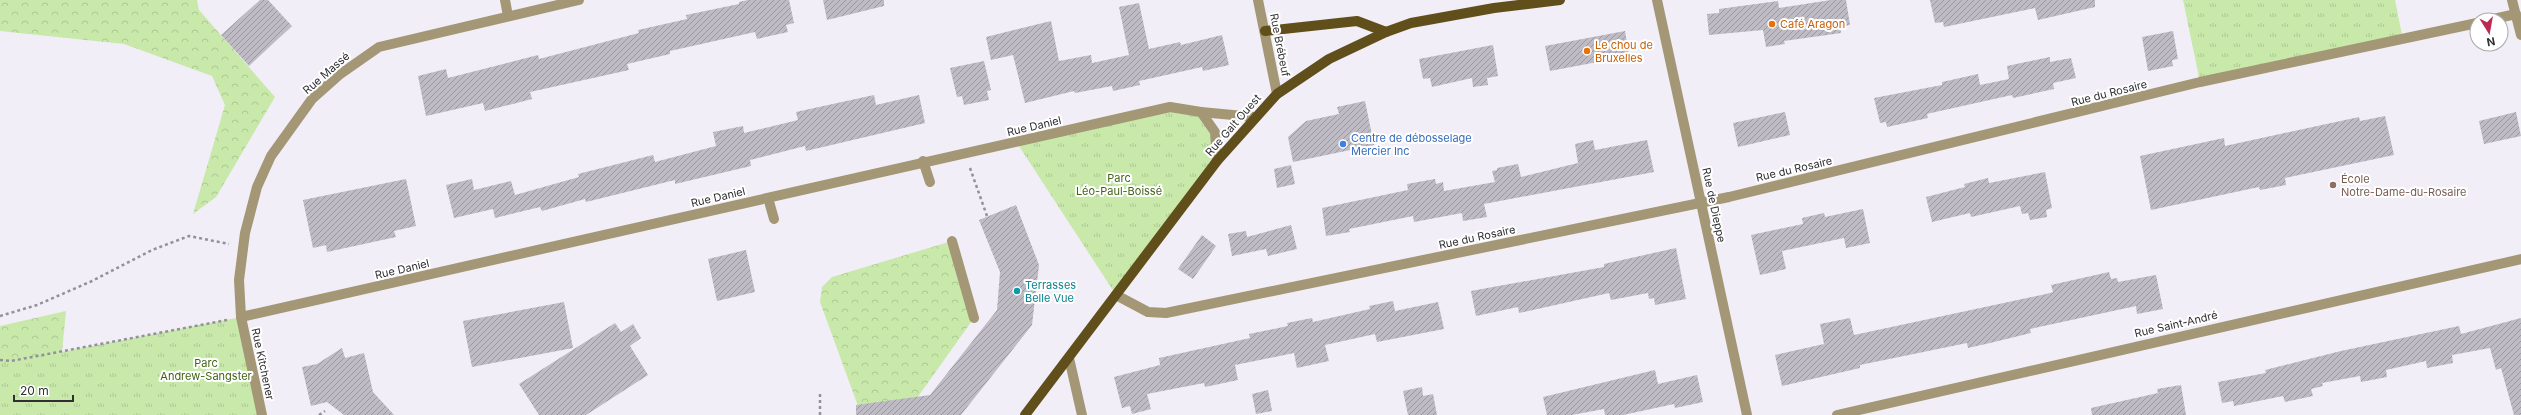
<svg xmlns="http://www.w3.org/2000/svg" width="2521" height="415" viewBox="0 0 2521 415" font-family="Inter,sans-serif">
<defs>
<pattern id="forest-crowns" width="20" height="18" patternUnits="userSpaceOnUse"><rect width="20" height="18" fill="#c8e9aa"/><path d="M2 6a3 3 0 1 1 6 0M12 15a3 3 0 1 1 6 0" fill="none" stroke="#acc893"/></pattern>
<pattern id="park-tufts" width="24" height="20" patternUnits="userSpaceOnUse"><rect width="24" height="20" fill="#c8e9aa"/><path d="M3 7l-1-3M5 7V3M7 7l1-3M15 17l-1-3M17 17v-4M19 17l1-3" fill="none" stroke="#acc893"/></pattern>
<pattern id="building-hatch" width="6" height="6" patternUnits="userSpaceOnUse"><rect width="6" height="6" fill="#bebbc4"/><path d="M-1 1l2-2M0 6l6-6M5 7l2-2" fill="none" stroke="#9b98a0"/></pattern>
</defs>
<rect width="100%" height="100%" fill="#f1eef7"/>
<g fill="url(#forest-crowns)">
<path d="M0 0H197L199 10 275 97 216 197 193 214 225 105 212 76 124 44 0 31Z"/>
<path d="M952 241 974 318 917 398 858 406 820 302 822 287 832 277Z"/>
<path d="M66 311 62 352 11 362 0 415V326Z"/>
</g>
<g fill="url(#park-tufts)">
<path d="M2183 0H2395L2403 40 2200 82Z"/>
<path d="M1170 107 1201 112 1215 132 1217 161 1116 295 1017 143Z"/>
<path d="M241 317 262 415H0V364Z"/>
</g>
<g fill="url(#building-hatch)">
<path d="M260 0H268L292 26 249 66 221 35Z"/>
<path d="M748 0H789L794 23 786 25 788 32 757 39 755 32 670 51V54L627 64 629 70 530 92 532 99 485 111 483 103 426 116 418 76 446 69 448 78 538 55 539 59 639 33 638 30 687 19 686 15 739 4V2Z"/>
<path d="M823 0H884V6L827 20Z"/>
<path d="M1831 0H1846L1850 25 1840 27 1841 33 1784 41 1785 44 1766 47 1763 30 1709 35 1707 14 1719 13V9L1778 1 1779 8Z"/>
<path d="M1930 0H2095V7L2038 20 2035 8 1944 27 1943 22 1935 23Z"/>
<path d="M1139 3 1149 49 1180 42 1181 45 1222 35 1229 65 1203 71 1202 67 1139 81 1140 85 1113 91 1112 86 1075 93 1074 91 1025 103 1013 55 991 60 986 37 1051 21 1059 61 1091 55 1092 63 1129 55 1119 7Z"/>
<path d="M1625 31 1629 56 1550 71 1545 46Z"/>
<path d="M2173 31 2178 59 2172 60 2173 66 2148 71 2142 37Z"/>
<path d="M1493 45 1498 76 1487 78 1488 85 1473 87 1472 78 1432 87 1430 78 1423 79 1419 59Z"/>
<path d="M2050 57V62L2071 58 2076 78 2053 83 2054 89 2013 98 2012 95 1931 113 1927 114 1928 118 1887 127 1886 122 1880 123 1874 98 1942 85V82L1978 74 1980 85 2009 79 2007 66Z"/>
<path d="M984 61 991 90 987 91 989 100 964 105 962 96 957 97 950 68Z"/>
<path d="M874 95 876 105 919 95 925 123 806 151 805 146 750 160 751 166 675 184V180L586 202 585 199 542 211 540 207 495 218 493 209 454 218 446 185 472 179 474 190 511 181 515 195 579 177 578 174 653 155 655 162 716 146 713 132 743 126 744 133 798 120 796 112Z"/>
<path d="M1365 101 1374 145 1293 162 1288 137 1306 121 1339 114 1337 107Z"/>
<path d="M1785 112 1790 135 1738 147 1733 123Z"/>
<path d="M2516 112 2521 136 2484 144 2479 121Z"/>
<path d="M2385 116 2394 155 2285 178 2286 185 2260 190 2259 187 2151 210 2140 156 2224 138 2225 146 2359 117 2360 121Z"/>
<path d="M1593 140 1595 150 1647 140 1654 172 1484 204 1487 217 1463 221 1462 213 1414 222 1413 216 1349 229 1350 232 1326 236 1322 208 1408 190 1407 184 1435 179 1436 184 1443 182 1444 191 1495 182 1492 171 1497 170V168L1518 164 1521 177 1578 163 1575 144Z"/>
<path d="M1291 165 1295 184 1277 188 1274 169Z"/>
<path d="M2045 172 2052 208 2046 210 2047 217 2030 220 2028 213 2022 214 2020 206 1971 217 1970 213 1932 222 1926 197 1965 187 1964 184 1988 178 1989 183Z"/>
<path d="M406 179 416 226 394 231 396 237 327 252 326 245 313 248 303 200Z"/>
<path d="M1016 205 1039 265 1032 325 961 415H856V405L930 395 997 310 1000 272 979 220Z"/>
<path d="M1863 209 1870 243 1846 248 1844 238 1782 251 1786 269 1760 275 1751 235 1803 224 1802 218 1824 213 1825 217Z"/>
<path d="M1291 225 1297 249 1268 256 1266 249 1232 256 1228 234 1246 231 1247 237Z"/>
<path d="M1202 235 1216 246 1193 279 1178 269Z"/>
<path d="M1676 248 1686 299 1655 305 1654 298 1649 299 1648 293 1611 300 1609 293 1519 313 1518 307 1476 316 1471 291 1604 267V264Z"/>
<path d="M746 250 755 292 717 301 708 259Z"/>
<path d="M2109 272 2111 279 2117 278 2118 282 2156 275 2163 309 2137 314 2136 306 2030 329 2031 333 1990 343 1968 348 1967 343 1860 365V368L1782 386 1775 355 1824 344 1820 324 1850 318 1854 335 2046 294 2053 292 2051 285Z"/>
<path d="M1393 301 1395 311 1438 302 1444 329 1377 342 1375 334 1325 345 1329 361 1297 368 1294 353 1235 365 1238 380 1205 387 1204 383 1147 394 1151 409 1132 414 1130 406 1122 408 1114 377 1160 365 1159 358 1250 338 1249 334 1288 326 1287 323 1312 318 1313 322 1370 309 1369 306Z"/>
<path d="M564 302 573 348 472 367 463 321Z"/>
<path d="M2521 318V415H2514L2501 368 2496 370 2490 348 2452 355 2453 363 2427 368 2426 361 2386 370 2387 377 2361 382 2360 376 2322 383 2323 386 2311 389 2313 396 2285 402 2283 396 2234 406 2233 401 2222 403 2218 382 2266 373 2265 370 2341 351 2407 337 2459 326 2461 334Z"/>
<path d="M615 323 621 332 633 324 641 338 630 346 648 375 586 415H539L519 384Z"/>
<path d="M342 348 345 358 364 353 373 392 394 415H344L327 402 311 406 302 367 317 364Z"/>
<path d="M1655 370 1658 384 1697 375 1703 402 1675 408 1674 404 1623 415H1605L1604 409 1572 415H1547L1543 397Z"/>
<path d="M2181 385 2186 415H2092L2091 408 2158 393 2157 389Z"/>
<path d="M1422 387 1423 396 1433 394 1437 415H1408L1403 391Z"/>
<path d="M1268 390 1272 411 1256 414 1252 394Z"/>
</g>
<g fill="none" stroke-linecap="round" stroke-linejoin="round">
<g stroke="#939198" stroke-width="2.5" stroke-dasharray="3 3" stroke-linecap="butt">
<path d="M970 168 987 216"/>
<path d="M0 316 37 305 92 281 152 250 189 236 229 244"/>
<path d="M0 360 11 361 227 320"/>
<path d="M319 415 325 411"/>
<path d="M820 415V392"/>
</g>
<g stroke="#a49776" stroke-width="10">
<path d="M505 0 508 16"/>
<path d="M1258 0 1277 94"/>
<path d="M1657 0 1747 415"/>
<path d="M2512 0 2521 35"/>
<path d="M2489 20 2516 14"/>
<path d="M1201 112 1215 132 1217 161"/>
<path d="M923 161 930 182"/>
<path d="M768 198 774 219"/>
<path d="M952 241 974 318"/>
<path d="M1116 295 1148 312 1166 313 1729 197 2200 82 2477 23"/>
<path d="M241 317 1170 107 1201 112 1254 117"/>
<path d="M1069 358 1082 415"/>
<path d="M262 415 241 317 239 280 245 233 257 187 271 156 312 99 339 75 379 47 579 0"/>
<path d="M1837 415 2521 259"/>
</g>
<g stroke="#614f1b" stroke-width="10">
<path d="M1265 31 1357 21 1386 32"/>
<path d="M1025 415 1217 161 1277 94 1329 59 1386 32 1411 23 1494 8 1560 0"/>
</g>
</g>
<g fill="#e8710a" stroke="#fff" stroke-width="1.5">
<circle cx="1772" cy="24" r="4"/>
<circle cx="1587" cy="51" r="4"/>
</g>
<circle fill="#3f7fe0" stroke="#fff" stroke-width="1.5" cx="1343" cy="144" r="4"/>
<circle fill="#8d6e63" stroke="#fff" stroke-width="1.5" cx="2333" cy="185" r="4"/>
<circle fill="#0f9aa8" stroke="#fff" stroke-width="1.5" cx="1017" cy="291" r="4"/>
<g text-anchor="middle" stroke-width="4" stroke-linejoin="round" paint-order="stroke">
<g font-size="11" fill="#c56008" stroke="#fff" text-anchor="start">
<text x="1780" y="28">Café Aragon</text>
<text x="1595" y="49">Le chou de<tspan x="1595" dy="13">Bruxelles</tspan></text>
</g>
<g font-size="11" fill="#302f33" stroke="#fff">
<text transform="translate(1280 45) rotate(79)" y="4">Rue Brébeuf</text>
<text transform="translate(326 73) rotate(-41)" y="4">Rue Massé</text>
<text transform="translate(2109 93) rotate(-14)" y="4">Rue du Rosaire</text>
<text transform="translate(1233 125) rotate(-49)" y="4">Rue Galt Ouest</text>
<text transform="translate(1034 126) rotate(-13)" y="4">Rue Daniel</text>
<text transform="translate(1794 169) rotate(-13)" y="4">Rue du Rosaire</text>
<text transform="translate(718 197) rotate(-13)" y="4">Rue Daniel</text>
<text transform="translate(1714 205) rotate(78)" y="4">Rue de Dieppe</text>
<text transform="translate(1477 237) rotate(-12)" y="4">Rue du Rosaire</text>
<text transform="translate(402 269) rotate(-13)" y="4">Rue Daniel</text>
<text transform="translate(2176 324) rotate(-13)" y="4">Rue Saint-André</text>
<text transform="translate(263 364) rotate(78)" y="4">Rue Kitchener</text>
</g>
<g font-size="11" fill="#366cbe" stroke="#fff" text-anchor="start">
<text x="1351" y="142">Centre de débosselage<tspan x="1351" dy="13">Mercier Inc</tspan></text>
</g>
<g font-size="11" fill="#426316" stroke="#fff">
<text x="1119" y="182">Parc<tspan x="1119" dy="13">Léo-Paul-Boissé</tspan></text>
<text x="206" y="367">Parc<tspan x="206" dy="13">Andrew-Sangster</tspan></text>
</g>
<g font-size="11" fill="#785e54" stroke="#fff" text-anchor="start">
<text x="2341" y="183">École<tspan x="2341" dy="13">Notre-Dame-du-Rosaire</tspan></text>
</g>
<g font-size="11" fill="#0d838f" stroke="#fff" text-anchor="start">
<text x="1025" y="289">Terrasses<tspan x="1025" dy="13">Belle Vue</tspan></text>
</g>
</g>
<g transform="translate(2489 32) rotate(169)"><circle r="19" fill="#ffffff" stroke="#acacad"/>
<path d="M0-3L7 15L0 10L-7 15Z" fill="#bb2a50"/>
<text y="-6" font-size="11" font-weight="bold" text-anchor="middle" fill="#302f33">N</text>
</g>
<path d="M14 395v6h59v-6" fill="none" stroke="#302f33" stroke-width="2"/>
<text x="20" y="395" font-size="12" fill="#302f33" stroke="#ffffff" stroke-width="3" paint-order="stroke">20 m</text>
</svg>
